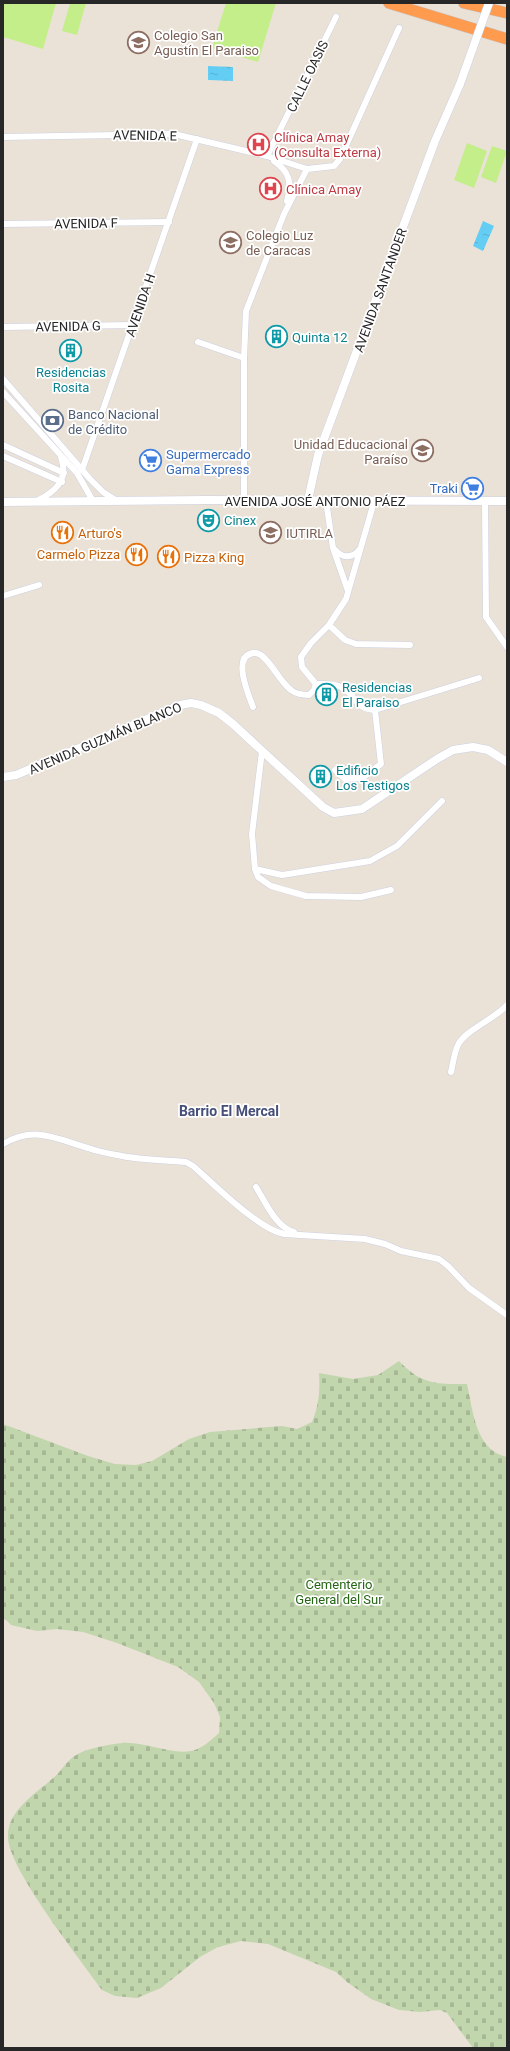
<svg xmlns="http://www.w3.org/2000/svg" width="510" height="2051" viewBox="0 0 510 2051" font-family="Roboto,sans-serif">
<defs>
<pattern id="cemetery-stones" width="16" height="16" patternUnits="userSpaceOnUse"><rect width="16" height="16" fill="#c1d6ad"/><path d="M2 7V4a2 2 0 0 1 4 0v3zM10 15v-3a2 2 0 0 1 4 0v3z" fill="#a6b895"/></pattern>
<pattern id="water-ripples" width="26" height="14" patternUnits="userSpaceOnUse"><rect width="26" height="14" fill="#63cdf4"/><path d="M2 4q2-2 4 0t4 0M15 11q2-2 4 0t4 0" fill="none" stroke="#56b0d1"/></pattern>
</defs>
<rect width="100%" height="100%" fill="#ebe2d7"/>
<path fill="url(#cemetery-stones)" d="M399 1361C422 1385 436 1384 467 1384 473 1410 475 1450 507 1457V2048H473L447 2013 440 2010 420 2012 399 2010 371 1999 347 1982 336 1972 268 1944 241 1941 218 1947 200 1957 161 1988 137 1998 115 1996 102 1990C81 1960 8 1869 8 1837 7 1811 35 1794 52 1779 60 1773 65 1763 73 1757 85 1748 107 1745 122 1743 144 1741 171 1755 191 1751 202 1749 211 1740 219 1733L220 1717 214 1703 199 1682 178 1667 117 1643 83 1632 57 1629 37 1631 11 1625 3 1617V1424L88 1456 115 1464 136 1465 152 1461 189 1439 210 1432 282 1426 297 1429 312 1422C319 1405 320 1391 319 1373L353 1379 378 1375Z"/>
<g fill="#c3ee8a">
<path d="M3 3H56L43 49 3 37Z"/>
<path d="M70 3H86L77 35 62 31Z"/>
<path d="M226 3H276L258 62 212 48Z"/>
<path d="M467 143 487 151 474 188 454 180Z"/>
<path d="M492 146 507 151 496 183 481 177Z"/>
</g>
<g fill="url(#water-ripples)">
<path d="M208 66 233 67V81L208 80Z"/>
<path d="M483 221 494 226 483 251 473 246Z"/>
</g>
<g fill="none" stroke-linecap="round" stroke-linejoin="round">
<defs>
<g id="street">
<path d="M3 137 174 134 267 156 307 169 334 166 340 159 399 28"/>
<path d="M267 156 336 17"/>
<path d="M274 161C290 172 292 183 287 201"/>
<path d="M3 224 169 222"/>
<path d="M3 327 134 325"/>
<path d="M198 342 244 358"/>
<path d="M3 379 90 479 103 492 117 501"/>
<path d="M3 392 77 473 93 501"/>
<path d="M3 445 64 473"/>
<path d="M3 456 62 482"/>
<path d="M82 470 197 139"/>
<path d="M244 500V358L246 311 284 214 307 169"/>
<path d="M37 501C56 491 69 480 61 457"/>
<path d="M326 501 333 548 348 591"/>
<path d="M485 501 486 617 507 647"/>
<path d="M335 550C343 559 353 558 360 549"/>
<path d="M3 596 39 585"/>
<path d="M329 625 345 640 356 644 410 645"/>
<path d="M316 684C324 684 334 683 341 687 357 695 354 709 375 710L479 678"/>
<path d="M253 707C249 696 233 659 250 654 254 652 258 653 261 655 273 664 279 681 291 690 296 694 302 695 309 695L314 690 316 684 302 667 301 657 311 643 329 625 346 599 374 502"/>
<path d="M262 751 252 834 255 869 258 877 271 886 306 896 361 897 391 890"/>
<path d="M335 770 345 779 362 778 381 764 375 710"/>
<path d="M255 869 282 875 370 861 397 846 442 801"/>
<path d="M451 1072C453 1064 454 1053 458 1045 465 1030 495 1019 507 1005"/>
<path d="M3 1144C35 1125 57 1139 88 1148 99 1152 111 1154 122 1156 142 1160 165 1160 186 1162L193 1166C214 1184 258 1229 284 1234L365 1239 385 1244 401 1251 439 1259 448 1266 469 1288 507 1315"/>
<path d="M256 1187C265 1201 276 1228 294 1232"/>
</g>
<g id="secondary">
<path d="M308 500 318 455 435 141 460 84"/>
<path d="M3 502 206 500 507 501"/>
<path d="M3 777 16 775 180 705 191 703 201 705 219 713 233 724 323 807 334 813 362 809 437 759 453 750 473 747 488 750 507 762"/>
</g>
<g id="highway">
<path d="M389 3 507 39"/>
<path d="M464 3 507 13"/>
</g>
</defs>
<use href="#street" stroke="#ccd0e1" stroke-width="7"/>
<use href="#secondary" stroke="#ccd0e1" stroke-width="9"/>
<use href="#highway" stroke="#c7c7c7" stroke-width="12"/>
<use href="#street" stroke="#fff" stroke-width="6"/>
<use href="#secondary" stroke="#fff" stroke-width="8"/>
<use href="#highway" stroke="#ff9b4e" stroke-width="11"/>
<defs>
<path id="secondary-bridge" d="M460 84 489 3"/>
</defs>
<use href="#secondary-bridge" stroke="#ccd0e1" stroke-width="9" stroke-linecap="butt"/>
<use href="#secondary-bridge" stroke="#fff" stroke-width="8"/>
</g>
<defs>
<symbol id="school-ring" viewBox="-11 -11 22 22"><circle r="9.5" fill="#fff" stroke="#8d6e63" stroke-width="1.5"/><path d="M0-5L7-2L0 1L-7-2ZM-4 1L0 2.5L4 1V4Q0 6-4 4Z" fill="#8d6e63"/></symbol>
<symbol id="hospital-ring" viewBox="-11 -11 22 22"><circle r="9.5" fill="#fff" stroke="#e0444e" stroke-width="1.5"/><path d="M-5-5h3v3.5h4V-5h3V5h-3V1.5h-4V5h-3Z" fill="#e0444e"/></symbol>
<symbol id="building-ring" viewBox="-11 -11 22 22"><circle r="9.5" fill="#fff" stroke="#0f9aa8" stroke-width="1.5"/><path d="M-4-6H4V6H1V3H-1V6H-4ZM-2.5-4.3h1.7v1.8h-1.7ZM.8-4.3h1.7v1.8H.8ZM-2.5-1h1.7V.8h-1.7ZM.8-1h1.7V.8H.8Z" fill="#0f9aa8"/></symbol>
<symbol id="bank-ring" viewBox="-11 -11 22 22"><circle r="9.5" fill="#fff" stroke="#5c6f8a" stroke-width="1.5"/><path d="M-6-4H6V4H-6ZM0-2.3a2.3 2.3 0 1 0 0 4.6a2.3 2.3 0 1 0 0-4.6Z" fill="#5c6f8a"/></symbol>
<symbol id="supermarket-ring" viewBox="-11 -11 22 22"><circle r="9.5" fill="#fff" stroke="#3f7fe0" stroke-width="1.5"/><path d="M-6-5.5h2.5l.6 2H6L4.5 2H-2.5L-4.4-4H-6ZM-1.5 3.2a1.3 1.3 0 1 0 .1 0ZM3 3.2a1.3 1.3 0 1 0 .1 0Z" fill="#3f7fe0"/></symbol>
<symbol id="theatre-ring" viewBox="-11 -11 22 22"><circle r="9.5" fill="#fff" stroke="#0f9aa8" stroke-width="1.5"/><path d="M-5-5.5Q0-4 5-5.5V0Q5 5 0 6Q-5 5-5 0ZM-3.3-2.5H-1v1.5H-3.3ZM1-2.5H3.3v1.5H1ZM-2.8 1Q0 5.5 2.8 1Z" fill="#0f9aa8"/></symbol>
<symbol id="restaurant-ring" viewBox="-11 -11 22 22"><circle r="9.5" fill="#fff" stroke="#e8710a" stroke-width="1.5"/><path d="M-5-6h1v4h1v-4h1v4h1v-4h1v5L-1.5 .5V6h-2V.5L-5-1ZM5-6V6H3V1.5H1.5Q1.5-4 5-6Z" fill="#e8710a"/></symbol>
<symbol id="university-ring" viewBox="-11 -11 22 22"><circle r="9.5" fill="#fff" stroke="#8d6e63" stroke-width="1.5"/><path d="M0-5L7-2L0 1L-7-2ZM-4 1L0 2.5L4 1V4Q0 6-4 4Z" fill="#8d6e63"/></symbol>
</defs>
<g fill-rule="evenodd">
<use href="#school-ring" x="126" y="30" width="25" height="25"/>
<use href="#hospital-ring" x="246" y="132" width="25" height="25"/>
<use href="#hospital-ring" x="258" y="176" width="25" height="25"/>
<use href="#school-ring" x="218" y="230" width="25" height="25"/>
<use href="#building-ring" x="264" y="324" width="25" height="25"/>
<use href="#building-ring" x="58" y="338" width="25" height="25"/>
<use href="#bank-ring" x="40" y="408" width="25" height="25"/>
<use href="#school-ring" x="410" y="438" width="25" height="25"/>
<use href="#supermarket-ring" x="138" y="448" width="25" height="25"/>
<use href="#supermarket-ring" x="460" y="476" width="25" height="25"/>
<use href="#theatre-ring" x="196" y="508" width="25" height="25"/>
<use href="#restaurant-ring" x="50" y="520" width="25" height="25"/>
<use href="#university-ring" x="258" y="520" width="25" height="25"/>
<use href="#restaurant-ring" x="124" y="542" width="25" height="25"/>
<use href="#restaurant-ring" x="156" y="544" width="25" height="25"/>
<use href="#building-ring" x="314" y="682" width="25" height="25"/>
<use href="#building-ring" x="308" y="764" width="25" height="25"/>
</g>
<g text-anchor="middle" stroke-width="3.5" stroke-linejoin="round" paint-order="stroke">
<g font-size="13" fill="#785e54" stroke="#fff" text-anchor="start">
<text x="154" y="40">Colegio San<tspan x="154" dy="15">Agustín El Paraiso</tspan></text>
<text x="246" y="240">Colegio Luz<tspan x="246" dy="15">de Caracas</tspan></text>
<text x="408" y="449" text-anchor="end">Unidad Educacional<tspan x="408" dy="15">Paraíso</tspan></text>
<text x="286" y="538">IUTIRLA</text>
</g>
<g font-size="13" fill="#272727" stroke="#fff">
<text transform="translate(307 76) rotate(-64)" y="5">CALLE OASIS</text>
<text transform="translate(145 135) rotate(1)" y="5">AVENIDA E</text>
<text transform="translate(86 223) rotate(-1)" y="5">AVENIDA F</text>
<text transform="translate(380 290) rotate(-70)" y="5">AVENIDA SANTANDER</text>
<text transform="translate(140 305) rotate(-71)" y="5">AVENIDA H</text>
<text transform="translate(68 326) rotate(-1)" y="5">AVENIDA G</text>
<text x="315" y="506">AVENIDA JOSÉ ANTONIO PÁEZ</text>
<text transform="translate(105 738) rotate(-23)" y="5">AVENIDA GUZMÁN BLANCO</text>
</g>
<g font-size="13" fill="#be3a42" stroke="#fff" text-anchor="start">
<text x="274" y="142">Clínica Amay<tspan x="274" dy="15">(Consulta Externa)</tspan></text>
<text x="286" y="194">Clínica Amay</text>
</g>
<g font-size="13" fill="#0d838f" stroke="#fff" text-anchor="start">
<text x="292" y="342">Quinta 12</text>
<text x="71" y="377" text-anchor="middle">Residencias<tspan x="71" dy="15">Rosita</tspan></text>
<text x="224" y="525">Cinex</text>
<text x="342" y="692">Residencias<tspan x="342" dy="15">El Paraiso</tspan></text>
<text x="336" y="775">Edificio<tspan x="336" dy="15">Los Testigos</tspan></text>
</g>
<g font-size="13" fill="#4e5e75" stroke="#fff" text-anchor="start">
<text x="68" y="419">Banco Nacional<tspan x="68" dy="15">de Crédito</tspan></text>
</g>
<g font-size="13" fill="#366cbe" stroke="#fff" text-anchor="start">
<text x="166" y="459">Supermercado<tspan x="166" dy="15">Gama Express</tspan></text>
<text x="458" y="493" text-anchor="end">Traki</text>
</g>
<g font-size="13" fill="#c56008" stroke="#fff" text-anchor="start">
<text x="78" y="538">Arturo's</text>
<text x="120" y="559" text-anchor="end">Carmelo Pizza</text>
<text x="184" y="562">Pizza King</text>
</g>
<g font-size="13" fill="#266615" stroke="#fff">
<text x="339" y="1589">Cementerio<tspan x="339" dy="15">General del Sur</tspan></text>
</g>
<g font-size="14" font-weight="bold" fill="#464f79" stroke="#fff">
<text x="229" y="1116">Barrio El Mercal</text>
</g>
</g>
<rect width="510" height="2051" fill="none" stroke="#272727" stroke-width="8"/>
</svg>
